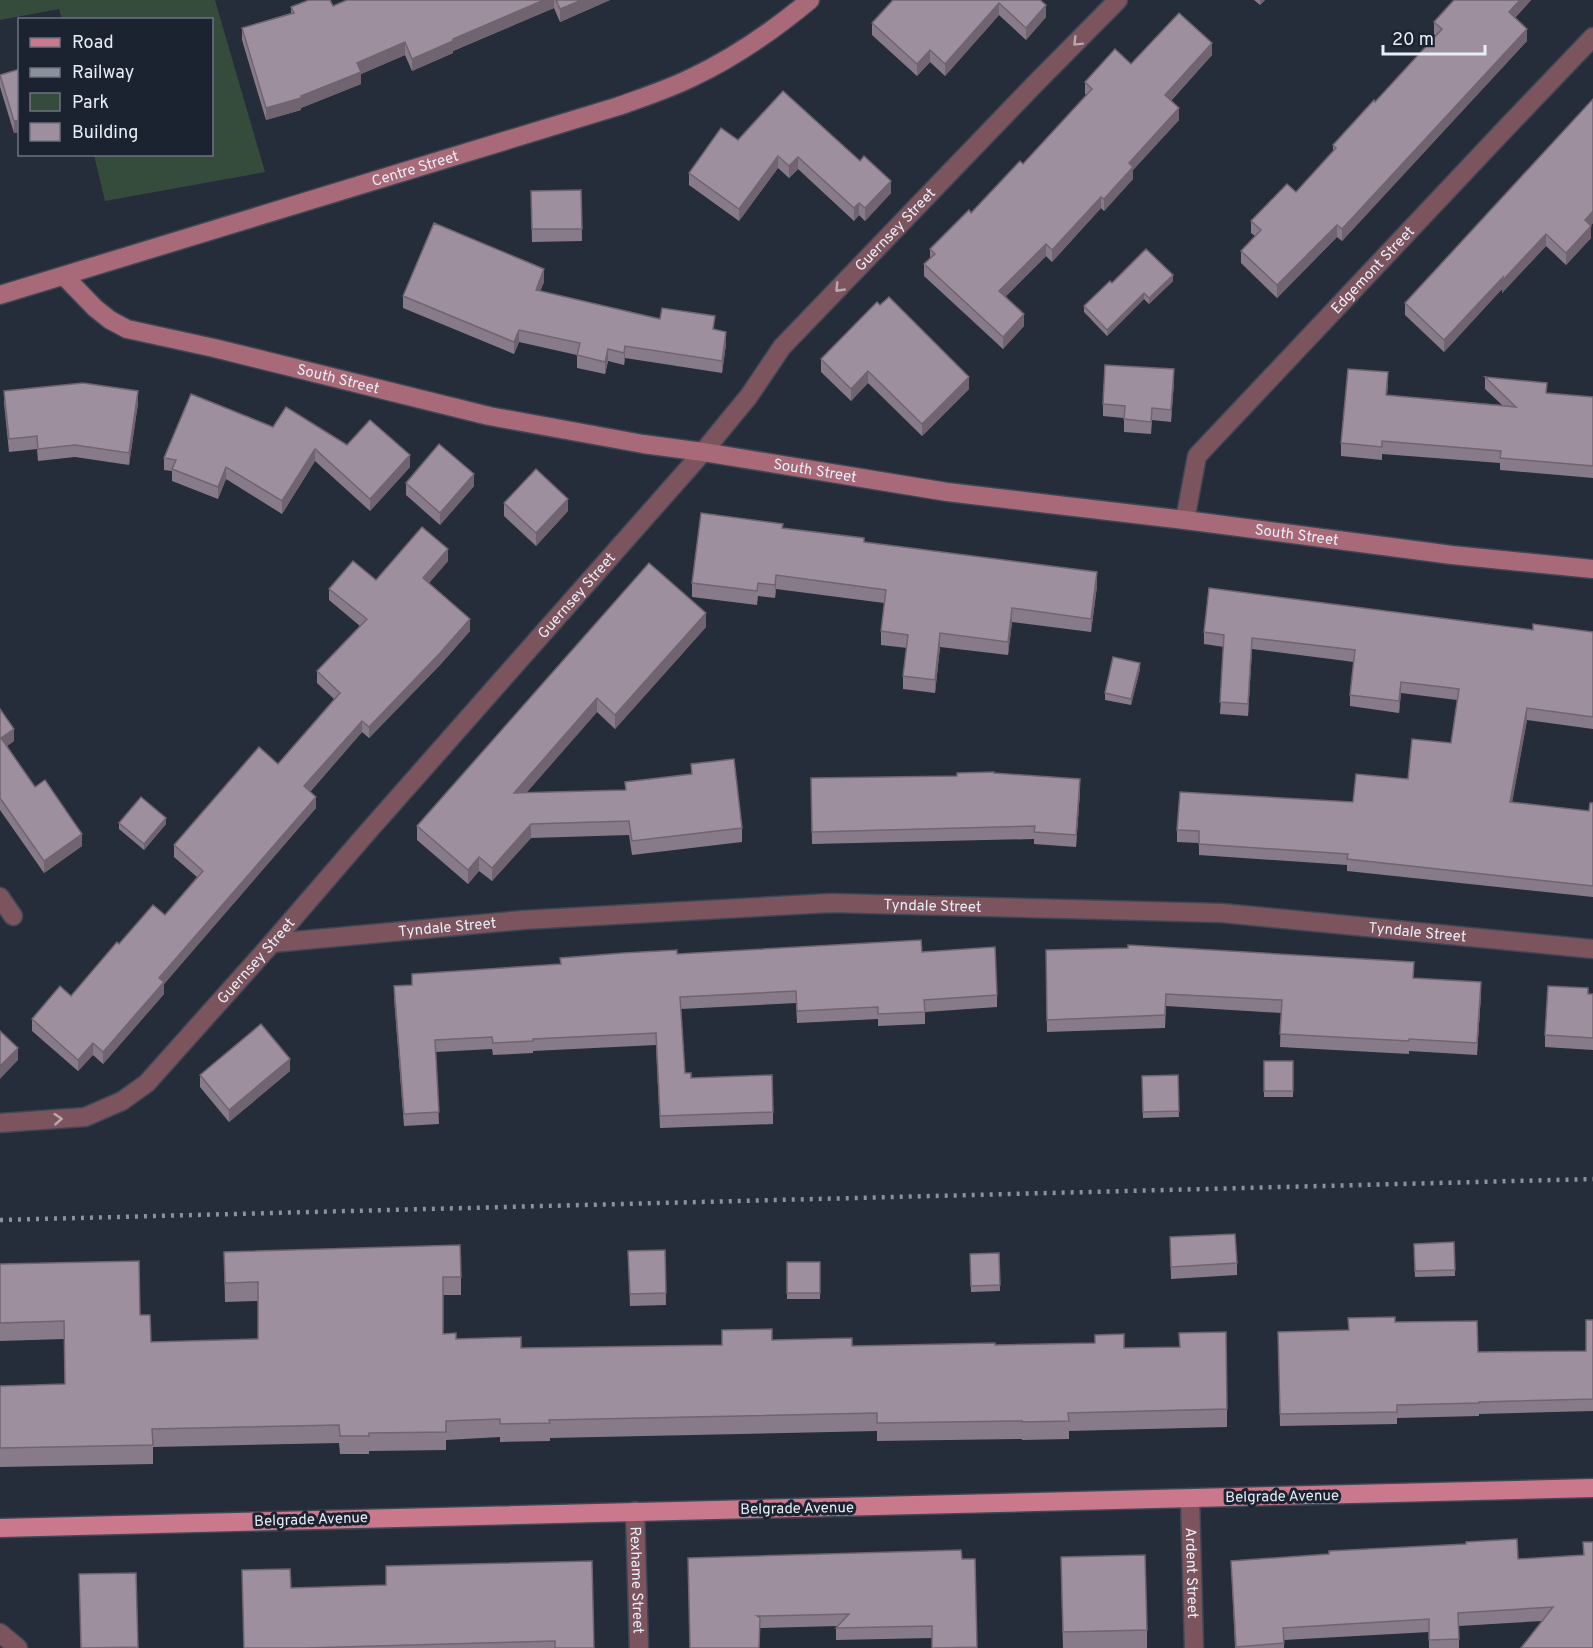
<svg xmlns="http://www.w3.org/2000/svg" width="1593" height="1648" viewBox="0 0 1593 1648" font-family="Overpass,sans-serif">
<rect width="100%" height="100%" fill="#252c3a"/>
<path fill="#354c3d" d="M0 0H215L265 172 105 201 94 155 212 154V20L62 19 59 9 0 20Z"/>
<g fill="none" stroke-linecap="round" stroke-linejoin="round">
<defs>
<g id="street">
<path id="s1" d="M1185 520 1197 456 1507 127 1593 37"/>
<path d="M0 897 13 916"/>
<path id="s2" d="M272 943 523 920 831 903 1222 913 1593 949"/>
<path id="s3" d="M0 1123 85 1117 122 1101 147 1083 272 943 365 835 703 452 749 396 782 347 1033 86 1118 0"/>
<path id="s4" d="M1190 1498 1194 1648"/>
<path id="s5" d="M635 1511 639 1648"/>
<path d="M0 1633 18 1648"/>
</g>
<g id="secondary">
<path id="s6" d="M64 276 95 308 110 320 127 329 214 348 489 416 643 444 703 452 947 492 1185 520 1452 555 1593 569"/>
<path id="s7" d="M0 295 619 106C644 97 669 89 693 77 735 57 774 30 810 0"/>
</g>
<path id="primary" d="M0 1528 1593 1488"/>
</defs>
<use href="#street" stroke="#404754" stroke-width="21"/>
<use href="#secondary" stroke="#404754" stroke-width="21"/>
<use href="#primary" stroke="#404754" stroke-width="21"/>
<use href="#street" stroke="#7c545d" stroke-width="18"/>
<use href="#secondary" stroke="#a86978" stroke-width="18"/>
<use href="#primary" stroke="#ca798d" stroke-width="18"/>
<path stroke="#8c929d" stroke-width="4.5" stroke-dasharray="3 6" stroke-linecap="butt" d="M0 1220 1593 1179"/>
</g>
<g fill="#887b89">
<path d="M347 0H610L560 22 554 8 453 51V53L412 71 405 55 361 74V84L301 108V110L266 120 242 40V28L291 13V7L333 6Z"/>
<path d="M893 0H1040L1046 17 1026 40 999 15 945 76 930 62 917 76 872 35V23Z"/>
<path d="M1254 0H1265L1260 5Z"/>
<path d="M1454 0H1531L1515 18 1527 41 1342 241 1337 237 1277 298 1241 263V251L1255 236 1251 233V221L1296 192 1333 152V145L1375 102 1436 36 1434 34V22Z"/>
<path d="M1212 55 1171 101 1179 120 1133 170V179L1104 211 1101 208 1052 262 1046 256 1006 296 1024 326 1003 349 924 276V264L930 258V249L971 213 1023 164 1087 95 1085 94V82L1131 64Z"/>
<path d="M20 69V132L14 133 0 87V75Z"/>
<path d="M783 91 891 193 865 221 859 215 854 221 798 169 789 178 778 168 739 221 689 185V173L738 140Z"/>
<path d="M1593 99V223L1591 225V238L1566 265 1546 246 1502 293V289L1444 352 1405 315V303Z"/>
<path d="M581 190 582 241 532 242 531 191Z"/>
<path d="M1173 281 1149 304 1144 299 1107 336 1084 312V306L1112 283Z"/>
<path d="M544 282 540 291 660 319 715 330 726 344 722 373 625 358 624 365 608 361 605 374 577 368V355L519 342 514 354 403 308V296Z"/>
<path d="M821 359 969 389 922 436 868 383 851 401 821 372Z"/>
<path d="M1485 377 1547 393 1593 397V478L1500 470V463L1382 454V460L1341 456V443L1388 384 1387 395 1502 405 1485 389Z"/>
<path d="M1174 381 1171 422 1152 420 1151 434 1124 432V418L1103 416V404Z"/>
<path d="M4 391 138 403 129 465 75 457 38 461 37 449 9 452 4 403Z"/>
<path d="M273 427 347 445 410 467 370 511 315 461 282 514 226 479 218 499 172 481V471L164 470V458Z"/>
<path d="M406 483 474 486 440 525 406 495Z"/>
<path d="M504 503 568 511 536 546 504 516Z"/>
<path d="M783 528 1097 586 1091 632 1012 622 1008 655 940 647 935 693 903 689V676L907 648 881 645V631L884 603 776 589 775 598 758 596 757 605 692 597V583Z"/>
<path d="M448 561 428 584 470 631 440 665 369 738 362 732 310 792 316 808 164 984V994L103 1064 93 1055 78 1071 32 1031V1019L71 996 119 944 165 915 197 877 174 857V845L278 764 334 699 317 683V671L360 626 329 600V589L376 580Z"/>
<path d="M649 563 706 627 615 729 597 712 526 793 625 790V782L691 774V764L742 828V842L632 855 629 835 531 838 492 881 479 871 468 884 417 840V826Z"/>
<path d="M1533 630 1593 632V729L1527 720 1512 802 1589 811 1593 803V897L1347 871V865L1199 855V843L1177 842V830L1353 802 1408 779 1451 743 1457 700 1401 693 1399 713 1350 706V695L1354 662 1252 649 1248 716 1220 714 1224 647 1204 644V632Z"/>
<path d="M1140 669 1131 705 1105 700V693Z"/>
<path d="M0 709 14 741 7 746 35 787 82 846 44 873 0 810Z"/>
<path d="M994 773 1080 791 1076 847 1034 844V839L812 844 811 778 957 776Z"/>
<path d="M119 823 166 824 144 850 119 829Z"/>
<path d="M1046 950 1413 978 1481 994 1477 1055 1409 1051V1054L1280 1047 1281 1013 1166 1006 1165 1028 1047 1032Z"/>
<path d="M922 952 997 995V1007L925 1012V1024L878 1026V1019L797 1023 796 1003 681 1009 685 1073 691 1078 773 1112V1124L660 1128 656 1045 533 1051V1053L493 1055 492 1049 436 1052 439 1124 404 1126 394 998V986L412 985V974L560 964 677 954Z"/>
<path d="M1588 994H1593V1050L1545 1047V1035Z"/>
<rect x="1264" y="1061" width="29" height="36"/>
<path d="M290 1071 229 1122 200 1087V1075Z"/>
<path d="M1178 1075 1179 1117 1143 1118 1142 1076Z"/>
<path d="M1170 1237 1237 1263V1275L1171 1279Z"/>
<path d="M1454 1242 1455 1276 1415 1277 1414 1244Z"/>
<path d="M665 1250 666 1305 630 1306 628 1251Z"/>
<path d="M224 1252 461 1277V1295H443V1334L456 1339 521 1348 722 1345 772 1340 852 1346 995 1345 1124 1348 1227 1409V1427L1069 1431V1439L1022 1440V1439L877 1441V1431L550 1438V1441L500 1442V1437L446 1440V1450L369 1451V1454H340L339 1443 153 1447V1464L0 1467V1386L65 1384 64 1339 0 1341V1264L140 1315 151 1342 258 1339V1301L225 1302Z"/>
<path d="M999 1253 1000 1291 971 1292 970 1254Z"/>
<rect x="787" y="1262" width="33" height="37"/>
<path d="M1593 1320V1411L1479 1414V1416L1397 1418V1424L1280 1426 1278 1332 1348 1330 1395 1322 1478 1352 1586 1351Z"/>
<path d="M1583 1542 1593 1648 1542 1621 1459 1626V1648H1429V1632L1284 1640V1648H1235L1231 1561 1518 1559 1583 1555Z"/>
<path d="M688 1558 975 1559 977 1648H932V1638L836 1640V1628L838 1626 760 1628Z"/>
<path d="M136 1573 138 1648H81Z"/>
<path d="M1061 1575 1147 1630V1648H1063Z"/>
<path d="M291 1588 594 1648H244Z"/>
</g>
<g fill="#6f646f">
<path d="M544 0H554V8L453 51V53L412 71V59L453 39Z"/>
<path d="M582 0H610L560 22V9Z"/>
<path d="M1260 0H1265L1260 5Z"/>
<path d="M1520 0H1531L1509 24V12Z"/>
<path d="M999 3V15L945 76V64Z"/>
<path d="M1046 5V17L1026 40V28Z"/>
<path d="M1527 29V41L1342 241V229Z"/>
<path d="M405 42V55L361 74V84L301 108V110L266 120V108L301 96 357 63Z"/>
<path d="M1212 43V55L1165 107V95Z"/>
<path d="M930 50V62L917 76V64Z"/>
<path d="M1179 108V120L1133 170V179L1104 211V199L1129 163Z"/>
<path d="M20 120V132L14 133V121Z"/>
<path d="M778 156V168L739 221V209Z"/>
<path d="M798 157V169L789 178V166Z"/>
<path d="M891 181V193L865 221V208Z"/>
<path d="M1101 197V208L1052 262V250Z"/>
<path d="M859 203V215L854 221V208Z"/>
<path d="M1593 211V223L1585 232V220Z"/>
<path d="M1337 225V237L1277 298V285Z"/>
<path d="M1591 226V238L1566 265V253Z"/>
<path d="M1546 234V246L1502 293V289L1444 352V340L1503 277Z"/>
<path d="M1046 244V256L999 303V291Z"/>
<path d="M544 269V282L536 302V290Z"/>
<path d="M1173 275V281L1149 304V298Z"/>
<path d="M1144 293V299L1107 336V330Z"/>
<path d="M1024 314V326L1003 349V337Z"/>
<path d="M519 330V342L514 354V342Z"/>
<path d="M726 332V344L722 373V361Z"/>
<path d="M625 346V358L624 365V353Z"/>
<path d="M608 349V361L605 374V362Z"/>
<path d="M1174 369V381L1171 422V410Z"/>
<path d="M868 371V383L851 401V389Z"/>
<path d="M969 377V389L922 436V424Z"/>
<path d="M138 391V403L129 465V453Z"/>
<path d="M315 449V461L282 514V501Z"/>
<path d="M410 455V467L370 511V499Z"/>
<path d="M226 467V479L218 499V487Z"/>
<path d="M474 474V486L440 525V513Z"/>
<path d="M568 499V511L536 546V533Z"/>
<path d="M448 549V561L423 590V578Z"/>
<path d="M1097 572V586L1091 632V619Z"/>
<path d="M776 575V589L775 598V585Z"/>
<path d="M1012 608V622L1008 655V642Z"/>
<path d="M706 613V627L615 729V715Z"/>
<path d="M470 619V631L440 665 369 738V727Z"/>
<path d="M940 633V647L935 693V680Z"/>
<path d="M1252 638V649L1248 716V704Z"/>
<path d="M1140 663V669L1131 705V699Z"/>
<path d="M1401 682V693L1399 713V701Z"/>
<path d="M597 698V712L514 807V793Z"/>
<path d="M1527 708V720L1510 814V802Z"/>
<path d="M362 721V732L304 798V786Z"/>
<path d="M14 729V741L1 750V738Z"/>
<path d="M1080 779V791L1076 847V835Z"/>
<path d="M316 797V808L164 984V994L103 1064V1052L159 978Z"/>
<path d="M166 818V824L144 850V844Z"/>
<path d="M531 824V838L492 881V868Z"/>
<path d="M82 834V846L44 873V861Z"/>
<path d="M479 857V871L468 884V870Z"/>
<path d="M1481 982V994L1477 1055V1043Z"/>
<path d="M93 1043V1055L78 1071V1060Z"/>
<path d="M18 1048V1060L0 1079V1066Z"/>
<path d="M290 1059V1071L229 1122V1110Z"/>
</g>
<g fill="#9e8f9f" stroke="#6f646f" stroke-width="1.5">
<path d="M309 0H330L333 6 347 0H544L453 39V41L412 59 405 42 357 63 361 72 301 96V98L266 108 242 28 294 13 291 7Z"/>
<path d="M556 0H582L560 9Z"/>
<path d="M893 0H1040L1046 5 1026 28 999 3 945 64 930 50 917 64 872 23Z"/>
<path d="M1454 0H1520L1509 12 1527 29 1342 229 1337 225 1277 285 1241 251 1261 230 1251 221 1287 184 1296 192 1336 148 1333 145 1374 100 1375 102 1442 29 1434 22Z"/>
<path d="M1179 13 1212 43 1165 95 1179 108 1129 163 1133 167 1104 199 1101 197 1052 250 1046 244 999 291 1024 314 1003 337 924 264 935 254 930 249 969 210 971 213 1020 161 1023 164 1092 89 1085 82 1115 49 1131 64Z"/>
<path d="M20 69V120L14 121 0 75Z"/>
<path d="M783 91 860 161 864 156 891 181 865 208 859 203 854 208 798 157 789 166 778 156 739 209 689 173 721 128 738 140Z"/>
<path d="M1593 99V211L1585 220 1591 226 1566 253 1546 234 1502 281 1503 277 1444 340 1405 303Z"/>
<path d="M581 190 582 229H532L531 191Z"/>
<path d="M434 223 544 269 536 290 660 319 662 308 715 316 713 329 726 332 722 361 625 346 624 353 608 349 605 362 577 355 580 343 519 330 514 342 403 296Z"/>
<path d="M1146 249 1173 275 1149 298 1144 293 1107 330 1084 306 1110 281 1112 283Z"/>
<path d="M889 297 969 377 922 424 868 371 851 389 821 359 877 302 880 305Z"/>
<path d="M1105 365 1174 369 1171 410 1152 408 1151 422 1124 419 1125 406 1103 404Z"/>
<path d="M1348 369 1388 372 1386 395 1516 407 1485 377 1547 383 1546 393 1593 397V466L1500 458 1501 451 1382 441V447L1341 443Z"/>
<path d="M83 383 138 391 129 453 75 445 38 449 37 436 9 439 4 391Z"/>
<path d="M191 394 273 427 286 407 347 445 370 420 410 455 370 499 315 449 282 501 226 467 218 487 172 469 176 460 164 458Z"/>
<path d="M439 444 474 474 440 513 406 483Z"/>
<path d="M536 469 568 499 536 533 504 503Z"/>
<path d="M701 513 783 524 782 528 864 538V542L1097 572 1091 619 1012 608 1008 642 940 633 935 680 903 676 908 635 881 631 886 590 776 575 775 585 758 583 757 591 692 583Z"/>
<path d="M422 527 448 549 423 578 470 619 440 653 369 727 362 721 304 786 316 797 159 978 164 982 103 1052 93 1043 78 1060 32 1019 60 986 71 996 117 942 119 944 153 905 165 915 203 871 174 845 259 747 278 764 340 693 317 671 367 619 329 589 353 561 376 580Z"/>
<path d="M649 563 706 613 615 715 597 698 514 793 626 790 625 782 692 774 691 764 734 759 742 828 632 841 629 821 531 824 492 868 479 857 468 870 417 826Z"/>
<path d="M1209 588 1533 630V624L1593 632V717L1527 708 1510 802 1589 811 1590 803H1593V886L1347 859 1348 854 1199 844V831L1177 830 1180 792 1353 802 1356 774 1408 779 1412 739 1451 743 1459 689 1401 682 1399 701 1350 695 1355 650 1252 638 1248 704 1220 702 1224 635 1204 632Z"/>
<path d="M1113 657 1140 663 1131 699 1105 693Z"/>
<path d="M0 709 14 729 1 738 35 787 45 780 82 834 44 861 0 798Z"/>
<path d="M994 772V773L1080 779 1076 835 1034 832 1035 826 812 832 811 778 957 776V773Z"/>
<path d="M141 797 166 818 144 844 119 823Z"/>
<path d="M921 940 922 952 995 947 997 995 924 1000 925 1012 878 1014V1007L797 1011 796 991 680 997 685 1073H691V1078L772 1075 773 1112 660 1116 656 1033 533 1039V1041L493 1043 492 1037 435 1040 439 1112 404 1114 394 986 412 985V974L561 964 560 958 623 953 677 950V954Z"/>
<path d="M1128 945 1414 962 1413 978 1481 982 1477 1043 1409 1039V1041L1280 1034 1282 1000 1166 994 1165 1015 1047 1020 1046 950 1128 948Z"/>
<path d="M1548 986 1588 988V994H1593V1038L1545 1035Z"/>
<path d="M261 1024 290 1059 229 1110 200 1075Z"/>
<path d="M0 1031 18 1048 0 1066Z"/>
<rect x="1264" y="1061" width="29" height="30"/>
<path d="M1178 1075 1179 1111 1143 1112 1142 1076Z"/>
<path d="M1235 1234 1237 1263 1171 1267 1170 1237Z"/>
<path d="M1454 1242 1455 1270 1415 1271 1414 1244Z"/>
<path d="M460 1245 461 1277H443V1334L456 1333V1339L521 1337V1348L722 1345V1330L772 1329V1340L852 1338V1346L995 1343V1345L1095 1343V1335L1124 1334V1348L1180 1347 1179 1333 1226 1332 1227 1409 1068 1413 1069 1421 1022 1422V1421L877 1423V1413L549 1420 550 1423 500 1424V1419L446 1421V1432L369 1433V1436H340L339 1425 152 1429 153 1445 0 1448V1386L65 1384 64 1321 0 1323V1264L139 1261 140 1315H150L151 1342 258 1339V1282L225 1283 224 1252Z"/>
<path d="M665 1250 666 1293 630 1294 628 1251Z"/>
<path d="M999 1253 1000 1285 971 1286 970 1254Z"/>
<rect x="787" y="1262" width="33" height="31"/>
<path d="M1395 1317V1322L1477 1321 1478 1352 1586 1351V1320H1593V1399L1479 1402V1403L1397 1405V1412L1280 1414 1278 1332 1349 1330 1348 1318Z"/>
<path d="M1517 1539 1518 1559 1584 1555 1583 1542H1593V1648H1521L1553 1607 1458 1613 1459 1639 1429 1640V1619L1283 1628 1284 1643 1236 1647 1231 1561 1329 1554V1551L1466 1544V1542Z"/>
<path d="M961 1550 962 1559H975L977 1647 932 1648V1626L836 1628 849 1614 757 1616 760 1618 759 1648H690L688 1558Z"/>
<path d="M1145 1555 1147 1630 1063 1632 1061 1557Z"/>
<path d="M592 1561 594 1648H555V1641L305 1648H244L242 1570 290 1569 291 1588 386 1585V1566Z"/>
<path d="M136 1573 138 1647 81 1648 79 1574Z"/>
</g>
<defs><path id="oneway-chevron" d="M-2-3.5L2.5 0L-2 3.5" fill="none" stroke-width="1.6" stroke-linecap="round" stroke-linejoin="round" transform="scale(1.5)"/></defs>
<g stroke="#b7a8b1">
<use href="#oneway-chevron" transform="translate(1077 42) rotate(135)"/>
<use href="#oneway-chevron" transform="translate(839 288) rotate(134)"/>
<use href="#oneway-chevron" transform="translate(58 1119) rotate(-4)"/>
</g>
<g text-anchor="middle" stroke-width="6" stroke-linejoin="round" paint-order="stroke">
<g font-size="15" fill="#e8edf6" stroke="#1b2230">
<text dy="5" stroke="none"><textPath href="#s7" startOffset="434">Centre Street</textPath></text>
<text dy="5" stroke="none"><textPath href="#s3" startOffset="1292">Guernsey Street</textPath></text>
<text dy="5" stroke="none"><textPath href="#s1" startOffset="321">Edgemont Street</textPath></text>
<text dy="5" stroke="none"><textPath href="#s6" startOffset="300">South Street</textPath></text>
<text dy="5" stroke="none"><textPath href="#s6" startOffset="786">South Street</textPath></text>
<text dy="5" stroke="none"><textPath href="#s6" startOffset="1272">South Street</textPath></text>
<text dy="5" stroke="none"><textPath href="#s3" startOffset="806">Guernsey Street</textPath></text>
<text dy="5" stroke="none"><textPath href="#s2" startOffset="662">Tyndale Street</textPath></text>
<text dy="5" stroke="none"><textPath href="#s2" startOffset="176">Tyndale Street</textPath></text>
<text dy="5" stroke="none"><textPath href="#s2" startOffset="1148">Tyndale Street</textPath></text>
<text dy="5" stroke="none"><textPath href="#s3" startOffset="320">Guernsey Street</textPath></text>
<text transform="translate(1282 1496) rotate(-1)" y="5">Belgrade Avenue</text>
<text transform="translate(797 1508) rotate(-1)" y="5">Belgrade Avenue</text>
<text transform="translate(311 1519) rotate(-2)" y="5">Belgrade Avenue</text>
<text dy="5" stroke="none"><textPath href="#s4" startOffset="75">Ardent Street</textPath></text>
<text dy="5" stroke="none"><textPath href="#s5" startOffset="69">Rexhame Street</textPath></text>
</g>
</g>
<rect x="18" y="18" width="195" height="138" fill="#1b2230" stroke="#6d737f" stroke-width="1.5"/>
<rect x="30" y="38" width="30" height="9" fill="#ca798d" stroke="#6d737f" stroke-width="1.5"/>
<text x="72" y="48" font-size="18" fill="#e8edf6">Road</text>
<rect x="30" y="68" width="30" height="9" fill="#8c929d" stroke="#6d737f" stroke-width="1.5"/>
<text x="72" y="78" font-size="18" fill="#e8edf6">Railway</text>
<rect x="30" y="93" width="30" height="18" fill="#354c3d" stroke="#6d737f" stroke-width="1.5"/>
<text x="72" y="108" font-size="18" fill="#e8edf6">Park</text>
<rect x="30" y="123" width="30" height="18" fill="#9e8f9f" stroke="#6d737f" stroke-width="1.5"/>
<text x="72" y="138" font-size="18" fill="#e8edf6">Building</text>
<path d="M1383 45v9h102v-9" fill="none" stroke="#e8edf6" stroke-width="3"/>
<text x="1392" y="45" font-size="18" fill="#e8edf6" stroke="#1b2230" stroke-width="4.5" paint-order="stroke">20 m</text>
</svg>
